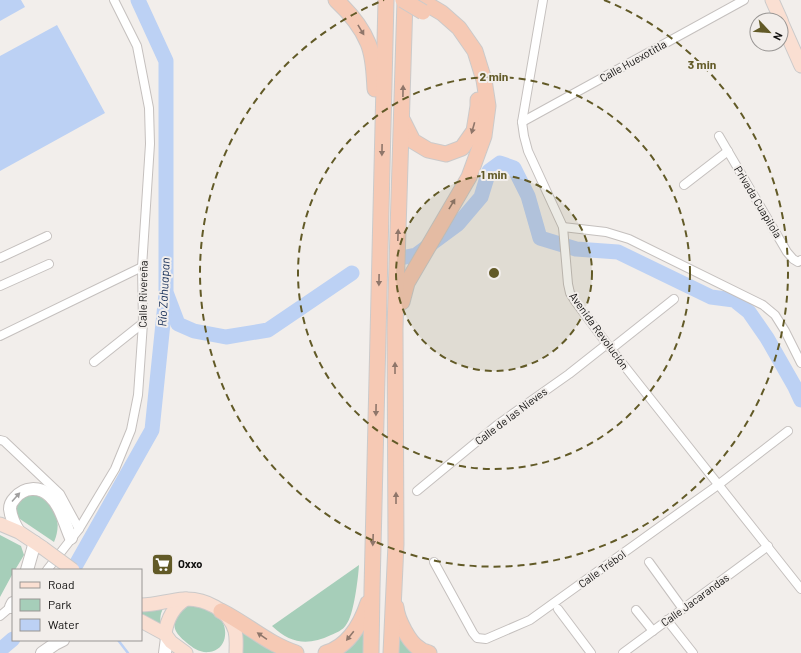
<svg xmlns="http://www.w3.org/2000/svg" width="801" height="653" viewBox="0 0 801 653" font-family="Barlow,sans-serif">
<rect width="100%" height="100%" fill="#f2eeeb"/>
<g fill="#a6ceb9">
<path d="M34 494C55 503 63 521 54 542L17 517 15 506 19 499Z"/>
<path d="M0 535 21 546 24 555 15 570H13V573L0 597Z"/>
<path d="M359 565C358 579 354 615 346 625 343 630 336 633 331 635 308 646 291 644 272 626Z"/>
<path d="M196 604C204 608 213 611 220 618 229 629 227 650 209 652 200 653 193 648 187 643 173 631 173 628 176 611L183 606Z"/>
<path d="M164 607C159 615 160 621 162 630L141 616V610Z"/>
<path d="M395 630 419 653H396Z"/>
<path d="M241 631 285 653H241Z"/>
<path d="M364 632 363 653H333L358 638Z"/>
</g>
<g fill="#bcd1f4">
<path d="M0 0H21L25 7 0 21Z"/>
<path d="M57 25 105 113 0 171V56Z"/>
</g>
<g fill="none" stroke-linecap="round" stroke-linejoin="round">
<path stroke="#bcd1f4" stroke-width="2.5" d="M118 640 128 653"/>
<g stroke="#bcd1f4" stroke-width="15">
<path d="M406 257 416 255 458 224 481 197 489 171 500 163 514 168 528 196 540 238 576 249 618 252 711 297 734 300 749 312 767 338 795 387 801 400"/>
<path d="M167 295 178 324 194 331 226 337 268 330 352 273"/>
<path d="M73 570 152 430 166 294V61L138 0"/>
<path d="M0 650 13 639"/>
</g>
<defs>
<g id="street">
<path d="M543 0 522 122 524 136 528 151 563 227 568 284 570 293 575 301 607 344 801 589"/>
<path d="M522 122 744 0"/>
<path d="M719 136 787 252 793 259 798 262 801 260"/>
<path d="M684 185 728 151"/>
<path d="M563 227 606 232 629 239 763 305 775 315 785 331 801 363"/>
<path d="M0 258 47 236"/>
<path d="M0 286 49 264"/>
<path d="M0 336 142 267"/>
<path d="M611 349 674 299"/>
<path d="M94 362 143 323"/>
<path d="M0 440 4 441 60 494 79 529"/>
<path d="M417 491 497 425 569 374 607 344"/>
<path d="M434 562 473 633 477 638 486 639 530 620 718 485 788 431"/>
<path d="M649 562 683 609"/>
<path d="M47 570 79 529 115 469 131 430 138 395 143 323 142 267 150 144 149 108 137 46 114 0"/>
<path d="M558 609 591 653"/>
<path d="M636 610 653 631"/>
<path d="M0 616 13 605"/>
<path d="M667 620 693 653"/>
<path d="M623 653 768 546"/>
</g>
<g id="secondary">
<path d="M19 532C14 524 11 518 10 509 10 505 12 501 15 498 24 487 39 486 50 496 61 506 65 525 71 538"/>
<path d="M27 570 35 542"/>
<path d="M11 607 13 603"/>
<path d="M42 653 55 644 63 640"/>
<path d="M165 653 167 638"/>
</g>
<g id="primary">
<path d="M772 0 781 20"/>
<path d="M781 21 801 66"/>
<path d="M0 524 19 532 43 548"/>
<path d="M186 599C173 607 167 619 165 634L171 642 186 653"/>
<path d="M141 605C156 605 169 600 184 599 205 598 229 610 235 631 237 639 236 646 236 653"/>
<path d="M141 621 165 634"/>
</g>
<g id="highway">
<path d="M336 0C349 12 361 26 368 43 374 57 374 74 375 89"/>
<path d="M403 121 413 141 428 150 446 154 462 148 474 131 478 106V100"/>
<path d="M402 302 407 283 469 177 484 136 488 106 484 80 475 51 459 28 442 13 420 0"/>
<path d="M396 607C397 619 409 643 420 649 422 651 426 652 429 653"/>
<path d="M221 611C247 624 268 644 296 653"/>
<path d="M326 653C349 646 361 624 368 603"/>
<path d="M371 653 372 589 386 0"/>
<path d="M391 653 396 544 395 329 405 0"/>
</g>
</defs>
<use href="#street" stroke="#c5c0be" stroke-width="10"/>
<use href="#secondary" stroke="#c5c0be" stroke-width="14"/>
<use href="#primary" stroke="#cbcaca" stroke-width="15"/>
<use href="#highway" stroke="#cbcaca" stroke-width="17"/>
<use href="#street" stroke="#fff" stroke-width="8"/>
<use href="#secondary" stroke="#fff" stroke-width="12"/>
<use href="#primary" stroke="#fadfd2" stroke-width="13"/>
<use href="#highway" stroke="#f6c9b4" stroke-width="15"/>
<defs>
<path id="primary-bridge" d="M43 548 73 570"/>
<path id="highway-bridge" d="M403 0 423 12"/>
</defs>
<use href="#primary-bridge" stroke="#cbcaca" stroke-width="15" stroke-linecap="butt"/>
<use href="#highway-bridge" stroke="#cbcaca" stroke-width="17" stroke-linecap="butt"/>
<use href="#primary-bridge" stroke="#fadfd2" stroke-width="13"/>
<use href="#highway-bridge" stroke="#f6c9b4" stroke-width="15"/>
</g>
<defs><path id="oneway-solid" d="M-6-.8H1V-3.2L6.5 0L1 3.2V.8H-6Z"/></defs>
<g fill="#8f766a">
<use href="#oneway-solid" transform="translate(361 30) rotate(59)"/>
<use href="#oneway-solid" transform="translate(403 91) rotate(-89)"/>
<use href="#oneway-solid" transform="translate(473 128) rotate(106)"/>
<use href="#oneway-solid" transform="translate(382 150) rotate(91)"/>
<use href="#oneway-solid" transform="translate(452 204) rotate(-59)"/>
<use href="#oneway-solid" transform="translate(398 235) rotate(-88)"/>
<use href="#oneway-solid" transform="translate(379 280) rotate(91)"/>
<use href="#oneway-solid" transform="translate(395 368) rotate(-90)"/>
<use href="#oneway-solid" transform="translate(376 410) rotate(91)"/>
<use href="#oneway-solid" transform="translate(396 498) rotate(-90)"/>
<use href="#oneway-solid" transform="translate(373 540) rotate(92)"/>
<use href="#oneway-solid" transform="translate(262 636) rotate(-146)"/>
<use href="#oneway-solid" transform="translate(350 636) rotate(129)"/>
</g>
<use fill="#a09f9f" href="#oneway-solid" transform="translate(16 497) rotate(-48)"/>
<circle cx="494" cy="273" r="98" fill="#625a27" fill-opacity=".12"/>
<g fill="none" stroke="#625a27" stroke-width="2" stroke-dasharray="7 5">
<circle cx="494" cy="273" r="98"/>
<circle cx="494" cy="273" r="196"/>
<path d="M604 0A294 294 0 1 1 384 0"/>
</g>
<defs>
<symbol id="supermarket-square" viewBox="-11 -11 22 22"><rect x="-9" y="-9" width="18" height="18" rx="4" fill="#625a27" stroke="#f2eeeb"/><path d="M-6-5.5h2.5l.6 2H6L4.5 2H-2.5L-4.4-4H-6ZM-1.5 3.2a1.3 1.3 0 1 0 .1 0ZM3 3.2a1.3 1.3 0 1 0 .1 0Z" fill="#fff"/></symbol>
</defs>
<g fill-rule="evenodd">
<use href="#supermarket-square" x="150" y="552" width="25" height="25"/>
</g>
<g text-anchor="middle" stroke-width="4" stroke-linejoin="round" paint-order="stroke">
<g font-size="11" fill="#11100f" stroke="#f2eeeb">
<text transform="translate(633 61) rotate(-29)" y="4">Calle Huexotitla</text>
<text transform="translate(758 202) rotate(59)" y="4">Privada Cuapilola</text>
<text transform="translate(143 294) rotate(-89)" y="4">Calle Rivereña</text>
<text transform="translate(599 331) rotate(54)" y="4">Avenida Revolución</text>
<text transform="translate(511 416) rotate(-37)" y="4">Calle de las Nieves</text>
<text transform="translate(602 569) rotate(-36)" y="4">Calle Trébol</text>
<text transform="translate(695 600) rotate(-36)" y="4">Calle Jacarandas</text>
</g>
<g font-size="11" font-weight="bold" fill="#11100f" stroke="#f2eeeb" text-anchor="start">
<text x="178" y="568">Oxxo</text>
</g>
<g font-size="12" font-style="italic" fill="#122b56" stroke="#f2eeeb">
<text transform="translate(164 292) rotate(-87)" y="4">Río Zahuapan</text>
</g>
</g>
<circle cx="494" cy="273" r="6" fill="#625a27" stroke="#f2eeeb" stroke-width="2"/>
<g font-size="12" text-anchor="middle" font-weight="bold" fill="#625a27" stroke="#f2eeeb" stroke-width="4" stroke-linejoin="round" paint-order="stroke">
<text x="702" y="69">3 min</text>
<text x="494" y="81">2 min</text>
<text x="494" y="179">1 min</text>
</g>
<rect x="12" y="569" width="130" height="72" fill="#f2eeeb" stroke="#989593"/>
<rect x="20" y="582" width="20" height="6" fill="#fadfd2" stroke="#989593"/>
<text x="48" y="589" font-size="12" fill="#11100f">Road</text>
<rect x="20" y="599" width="20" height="12" fill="#a6ceb9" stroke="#989593"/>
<text x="48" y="609" font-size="12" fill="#11100f">Park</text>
<rect x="20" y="619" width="20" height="12" fill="#bcd1f4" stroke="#989593"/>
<text x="48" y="629" font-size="12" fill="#11100f">Water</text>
<g transform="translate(769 32) rotate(116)"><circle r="19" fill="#f2eeeb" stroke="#989593"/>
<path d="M0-3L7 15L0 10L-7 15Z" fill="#625a27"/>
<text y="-6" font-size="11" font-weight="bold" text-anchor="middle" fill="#11100f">N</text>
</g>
</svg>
